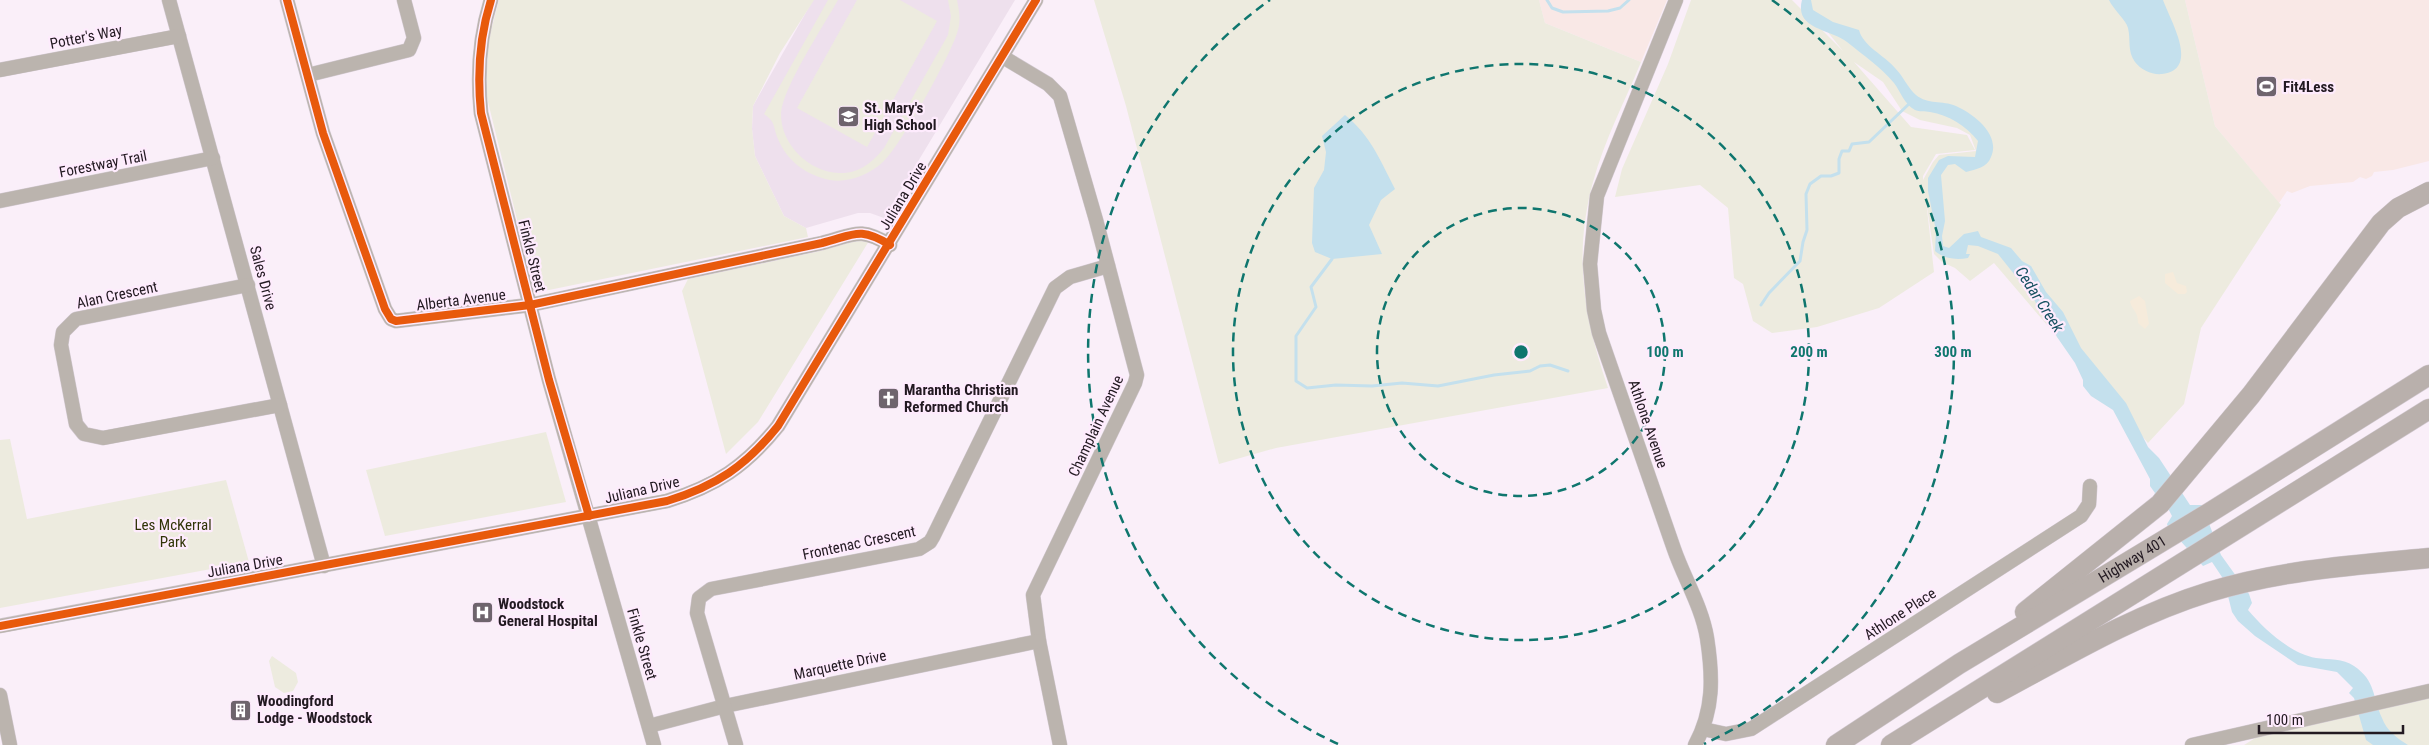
<svg xmlns="http://www.w3.org/2000/svg" width="2429" height="745" viewBox="0 0 2429 745" font-family="'Roboto Condensed',sans-serif">
<rect width="100%" height="100%" fill="#faeff9"/>
<g fill="#f9e8e6">
<path d="M1539 0H1667L1641 62 1545 23Z"/>
<path d="M2185 0H2429V161L2393 170 2374 172 2372 176 2366 179 2360 177 2353 182 2310 186 2292 193 2287 191 2279 203 2215 126Z"/>
</g>
<path fill="#eee0ed" d="M813 0H1015L884 218 870 213H858L806 228 784 216 755 156 752 129 753 106Z"/>
<g fill="#edebdf" fill-rule="evenodd">
<path d="M499 0H814L780 53 753 106 752 128 755 156 784 216 806 228 808 237 544 291 538 289 532 280 486 94 488 42Z"/>
<path d="M828 0H838C824 25 783 87 781 113 780 144 809 172 839 173 859 174 873 162 884 148L948 35 951 16 948 0H957C959 10 961 20 958 30 952 53 900 147 883 162 869 175 848 183 830 180 806 175 787 161 778 139 773 127 776 122 764 114Z"/>
<path d="M857 0H900L937 21 867 147 797 108Z"/>
<path d="M1094 0H1539L1545 23 1641 62C1625 101 1604 141 1593 182 1573 255 1584 318 1608 388L1276 448 1219 464 1126 106Z"/>
<path d="M1691 0H1792L1843 51 1802 0H2185L2215 126 2281 205 2201 328 2184 404 2148 443 1994 263 1970 281 1955 268 1942 262 1934 254 1926 200 1934 272 1879 308 1817 327 1772 333 1753 321 1743 284 1734 278 1728 208 1700 185 1615 197 1622 169 1668 64ZM1854 62 1883 82 1902 111 1920 120 1957 128 1970 135 1976 151 1939 155 1933 162 1923 180V176L1936 154 1975 150 1967 135 1911 127Z"/>
<path d="M859 240 869 241 758 422 726 454 682 291 688 279 816 252Z"/>
<path d="M546 432 566 502 385 536 366 470Z"/>
<path d="M10 439 27 519 226 480 249 562 0 608V440Z"/>
<path d="M272 656 296 673 298 682 293 691 284 693 275 687 269 661Z"/>
<path d="M2429 695V745H2244L2265 732Z"/>
</g>
<g fill="#f6ebdb">
<path d="M2173 272 2177 283 2186 286 2187 292 2185 294H2178L2165 283V274Z"/>
<path d="M2139 296 2145 301 2149 324 2145 329 2138 323C2138 310 2132 311 2130 301Z"/>
</g>
<g fill="#c4e0ed">
<path d="M1802 0H1811L1813 10 1833 22 1859 30C1863 46 1884 55 1895 68 1903 76 1908 88 1916 95 1928 105 1942 100 1956 106 1974 114 2001 135 1991 157 1987 168 1976 169 1966 172L1955 164 1948 165 1941 175 1945 221 1942 236 1943 246 1949 248 1964 234 1978 231 1981 237 2011 248 2022 261 2031 266 2046 292 2063 312 2081 348 2126 403 2148 447 2159 458 2190 505H2202L2221 555 2249 594 2252 603 2248 610C2265 630 2290 653 2316 658 2329 660 2343 658 2354 666 2376 681 2372 696 2382 718 2386 730 2398 739 2408 745H2373L2366 740 2354 698 2349 693 2353 688 2337 672 2298 665 2255 636 2238 621 2232 612 2224 580 2212 562 2203 566 2168 527 2167 524 2172 516 2161 495 2151 500 2155 493 2150 486V479L2113 410 2091 396 2083 386V380L2075 363 2057 337 2047 315 2039 310 2034 299 1998 254 1978 246 1968 245 1966 254H1970L1968 258C1956 260 1944 259 1935 251L1936 231 1928 191V178L1939 160 1948 156 1975 157 1978 141C1966 126 1949 115 1930 112 1925 111 1919 112 1915 110 1904 104 1901 92 1894 83 1881 67 1863 55 1847 42 1832 29 1794 30 1802 0Z"/>
<path d="M2109 0H2163C2170 20 2201 70 2162 74 2152 75 2141 70 2135 62 2127 51 2131 40 2128 28 2126 20 2113 9 2109 0Z"/>
<path d="M1345 115C1371 136 1380 160 1395 189L1381 200 1369 225 1382 254 1332 259 1315 252 1312 243 1314 188 1324 170 1326 152 1322 136Z"/>
</g>
<g fill="none" stroke-linecap="round" stroke-linejoin="round">
<g stroke="#c4e0ed" stroke-width="3">
<path d="M1547 0 1552 8 1563 12 1608 11 1620 8 1629 0"/>
<path d="M1332 259 1311 287 1316 307 1296 336V381L1307 388 1336 385 1372 386 1402 383 1438 386 1494 375 1530 371 1540 366 1550 365 1568 371"/>
<path d="M1761 305 1769 293 1800 261 1803 242 1807 230 1806 194 1810 184 1821 176H1831L1839 173V159L1842 151H1849L1852 144 1869 142 1910 103"/>
</g>
<defs>
<g id="minor">
<path d="M169 0 324 566"/>
<path d="M287 0 323 133 385 309 391 319 396 321 530 305 822 243C854 235 859 226 890 245"/>
<path d="M491 0C479 38 477 74 481 113L549 380 654 745"/>
<path d="M1676 0 1597 196 1590 264 1594 310 1599 333C1624 405 1649 477 1674 549 1684 578 1702 607 1707 638 1713 677 1714 710 1695 745"/>
<path d="M1003 57 1048 84 1060 96 1096 220 1137 375 1135 383 1033 595 1039 641 1060 745"/>
<path d="M0 70 179 36"/>
<path d="M308 75 409 50 414 38 404 0"/>
<path d="M0 201 213 158"/>
<path d="M248 285 76 319 63 332 61 345 76 424 84 434 103 438 280 405"/>
<path d="M0 626 667 501C716 486 746 466 778 426L1036 0"/>
<path d="M0 695 10 745"/>
<path d="M649 726 725 706 1039 641"/>
<path d="M1703 729 1726 734 1751 729 2081 516 2089 504 2090 486"/>
<path d="M736 745 697 613 699 598 711 589 919 549 930 542 933 537 1055 288 1070 277 1108 266"/>
<path d="M2192 745 2429 691"/>
</g>
<g id="highway">
<path d="M2025 612 2160 504 2251 395 2381 223 2398 208 2429 192"/>
<path d="M1997 693C2066 656 2134 615 2209 592 2280 570 2355 565 2429 558"/>
<path id="s1" d="M1836 745 1959 664 2209 513 2429 375"/>
<path d="M1891 745 2429 409"/>
</g>
</defs>
<use href="#minor" stroke="#d2c9d1" stroke-width="15"/>
<use href="#highway" stroke="#d2c9d1" stroke-width="21"/>
<use href="#minor" stroke="#bbb4ae" stroke-width="14"/>
<use href="#highway" stroke="#b9b0ac" stroke-width="20"/>
<defs>
<g id="cycleway">
<path d="M287 0 323 133 385 309 391 319 396 321 530 305 822 243C854 235 859 226 890 245"/>
<path d="M491 0C479 38 477 74 481 113L549 380 589 516"/>
<path d="M0 626 667 501C716 486 746 466 778 426L1036 0"/>
</g>
</defs>
<use href="#cycleway" stroke="#feebfd" stroke-width="11"/>
<use href="#cycleway" stroke="#e8590c" stroke-width="8"/>
</g>
<g fill="none" stroke="#0f766e" stroke-width="2.5" stroke-dasharray="9 6">
<circle cx="1521" cy="352" r="144"/>
<circle cx="1521" cy="352" r="288"/>
<path d="M1338 744A432 432 0 0 1 1270 0M1772 0A432 432 0 0 1 1704 744"/>
</g>
<defs>
<symbol id="stadium-square" viewBox="-11 -11 22 22"><rect x="-9" y="-9" width="18" height="18" rx="4" fill="#6e646d" stroke="#feebfd"/><path d="M0-5a6.5 5 0 1 0 0 10a6.5 5 0 1 0 0-10ZM-3.5-1.8h7v3.6h-7Z" fill="#fff"/></symbol>
<symbol id="school-square" viewBox="-11 -11 22 22"><rect x="-9" y="-9" width="18" height="18" rx="4" fill="#6e646d" stroke="#feebfd"/><path d="M0-5L7-2L0 1L-7-2ZM-4 1L0 2.5L4 1V4Q0 6-4 4Z" fill="#fff"/></symbol>
<symbol id="church-square" viewBox="-11 -11 22 22"><rect x="-9" y="-9" width="18" height="18" rx="4" fill="#6e646d" stroke="#feebfd"/><path d="M-1.2-6h2.4v3.5h3.3v2.4h-3.3V6h-2.4V-.1h-3.3v-2.4h3.3Z" fill="#fff"/></symbol>
<symbol id="hospital-square" viewBox="-11 -11 22 22"><rect x="-9" y="-9" width="18" height="18" rx="4" fill="#6e646d" stroke="#feebfd"/><path d="M-5-5h3v3.5h4V-5h3V5h-3V1.5h-4V5h-3Z" fill="#fff"/></symbol>
<symbol id="building-square" viewBox="-11 -11 22 22"><rect x="-9" y="-9" width="18" height="18" rx="4" fill="#6e646d" stroke="#feebfd"/><path d="M-4-6H4V6H1V3H-1V6H-4ZM-2.5-4.3h1.7v1.8h-1.7ZM.8-4.3h1.7v1.8H.8ZM-2.5-1h1.7V.8h-1.7ZM.8-1h1.7V.8H.8Z" fill="#fff"/></symbol>
</defs>
<g fill-rule="evenodd">
<use href="#stadium-square" x="2254" y="74" width="25" height="25"/>
<use href="#school-square" x="836" y="104" width="25" height="25"/>
<use href="#church-square" x="876" y="386" width="25" height="25"/>
<use href="#hospital-square" x="470" y="600" width="25" height="25"/>
<use href="#building-square" x="228" y="698" width="25" height="25"/>
</g>
<g text-anchor="middle" stroke-width="4.5" stroke-linejoin="round" paint-order="stroke">
<g font-size="15" fill="#221921" stroke="#feebfd">
<text transform="translate(86 37) rotate(-11)" y="5">Potter's Way</text>
<text transform="translate(103 164) rotate(-11)" y="5">Forestway Trail</text>
<text transform="translate(903 196) rotate(-59)" y="5">Juliana Drive</text>
<text transform="translate(532 256) rotate(76)" y="5">Finkle Street</text>
<text transform="translate(263 278) rotate(75)" y="5">Sales Drive</text>
<text transform="translate(117 295) rotate(-12)" y="5">Alan Crescent</text>
<text transform="translate(461 300) rotate(-7)" y="5">Alberta Avenue</text>
<text transform="translate(1648 424) rotate(71)" y="5">Athlone Avenue</text>
<text transform="translate(1096 426) rotate(-65)" y="5">Champlain Avenue</text>
<text transform="translate(642 490) rotate(-13)" y="5">Juliana Drive</text>
<text transform="translate(859 543) rotate(-12)" y="5">Frontenac Crescent</text>
<text dy="5" stroke="none"><textPath href="#s1" startOffset="350">Highway 401</textPath></text>
<text transform="translate(245 566) rotate(-10)" y="5">Juliana Drive</text>
<text transform="translate(1900 614) rotate(-33)" y="5">Athlone Place</text>
<text transform="translate(642 644) rotate(74)" y="5">Finkle Street</text>
<text transform="translate(840 665) rotate(-12)" y="5">Marquette Drive</text>
</g>
<g font-size="15" font-weight="bold" fill="#221921" stroke="#feebfd" text-anchor="start">
<text x="2283" y="92">Fit4Less</text>
<text x="864" y="113">St. Mary's<tspan x="864" dy="17">High School</tspan></text>
<text x="904" y="395">Marantha Christian<tspan x="904" dy="17">Reformed Church</tspan></text>
<text x="498" y="609">Woodstock<tspan x="498" dy="17">General Hospital</tspan></text>
<text x="257" y="706">Woodingford<tspan x="257" dy="17">Lodge - Woodstock</tspan></text>
</g>
<g font-size="15" fill="#303407" stroke="#feebfd">
<text x="173" y="530">Les McKerral<tspan x="173" dy="17">Park</tspan></text>
</g>
<g font-size="16" font-style="italic" fill="#165161" stroke="#feebfd">
<text transform="translate(2040 299) rotate(57)" y="6">Cedar Creek</text>
</g>
</g>
<circle cx="1521" cy="352" r="8" fill="#0f766e" stroke="#feebfd" stroke-width="2.5"/>
<g font-size="15" text-anchor="middle" font-weight="bold" fill="#0f766e" stroke="#feebfd" stroke-width="4.5" stroke-linejoin="round" paint-order="stroke">
<text x="1665" y="357">100 m</text>
<text x="1809" y="357">200 m</text>
<text x="1953" y="357">300 m</text>
</g>
<path d="M2259 725v8h144v-8" fill="none" stroke="#221921" stroke-width="2.5"/>
<text x="2266" y="725" font-size="15" fill="#221921" stroke="#feebfd" stroke-width="4" paint-order="stroke">100 m</text>
</svg>
